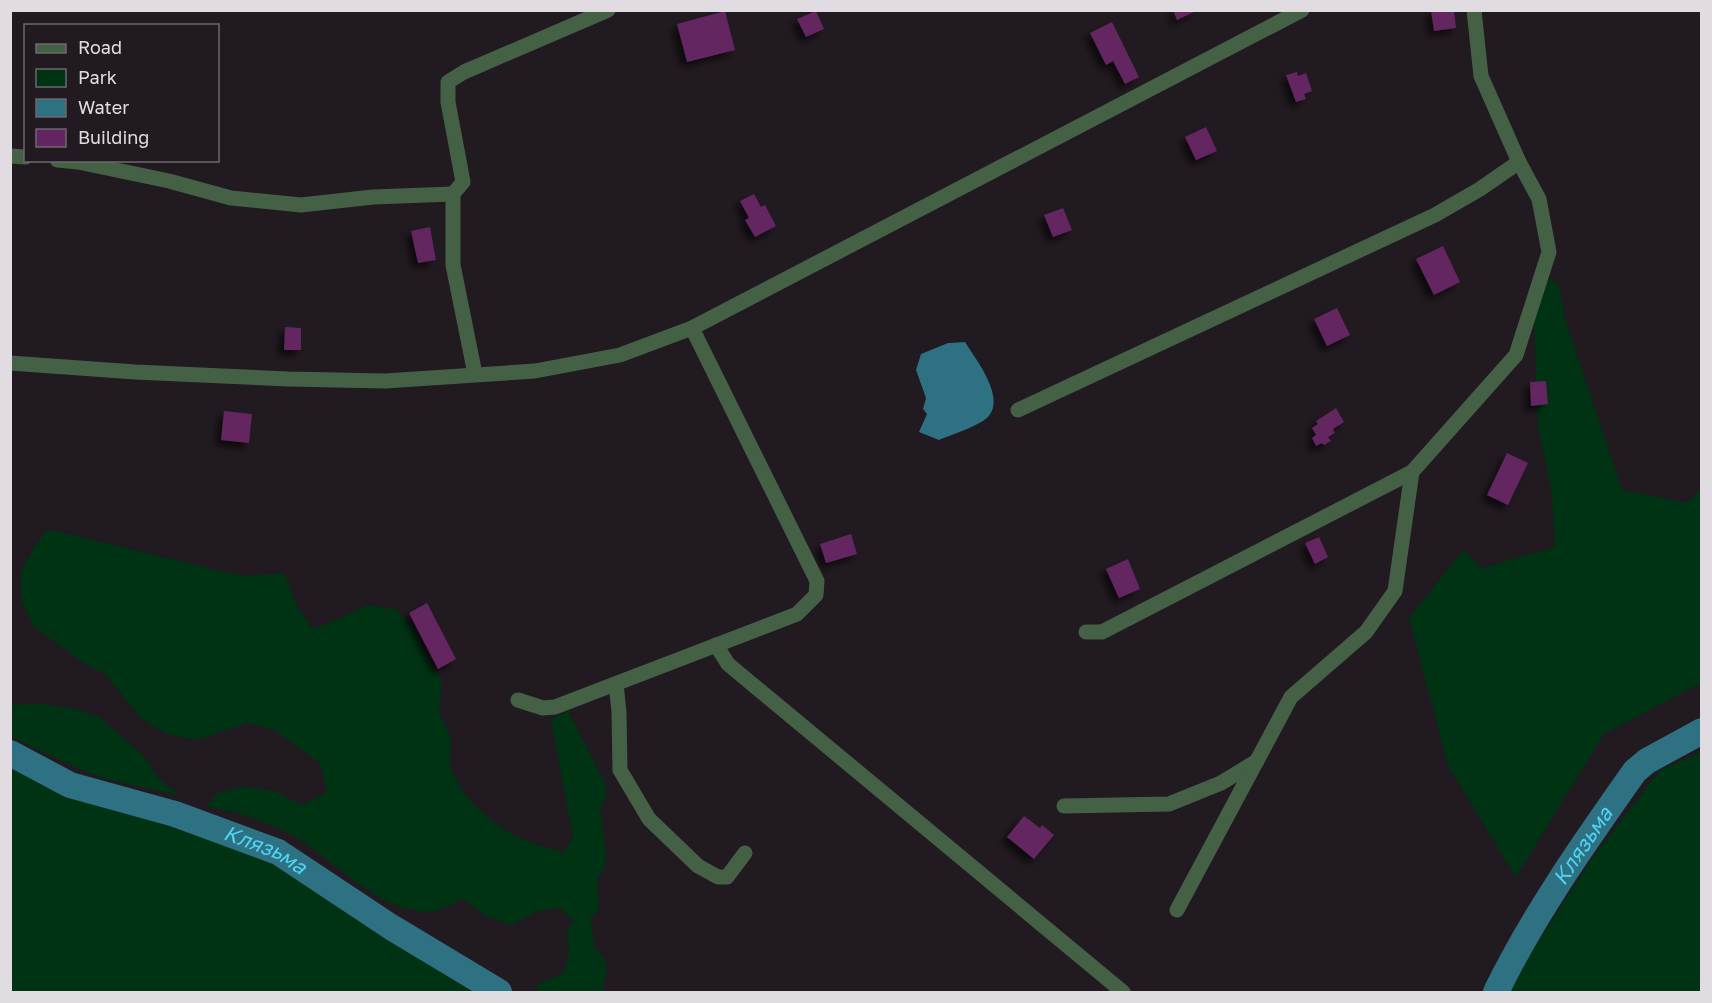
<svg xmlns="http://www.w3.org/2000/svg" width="1712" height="1003" viewBox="0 0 1712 1003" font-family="'Golos Text',sans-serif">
<defs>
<filter id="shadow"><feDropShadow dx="-5.5" dy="5.5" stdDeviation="3" flood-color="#0009"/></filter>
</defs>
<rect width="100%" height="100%" fill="#211a20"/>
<g fill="#003214">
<path d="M1548 279 1558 283 1567 326 1622 490 1687 503 1701 489V683L1604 734 1516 877 1448 766 1409 618 1463 550 1482 568 1555 547 1552 493 1538 428 1534 321Z"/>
<path d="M48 529 242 576 284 573 297 606 312 629 341 618 367 605 396 609 415 630 426 656 442 681 439 711 451 738 450 767 464 794 486 816 508 832 535 844 564 852 573 838 551 720 568 711 605 783 606 797 600 810 606 852 604 868 597 879 599 909 590 919 595 948 605 959 607 974 602 987 608 992H537V984L563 974C569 958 571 948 566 932L574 921 560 908 538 911 512 925 486 916 463 899C455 902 446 908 438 910 387 922 331 856 290 834 264 820 235 812 207 806L217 793 244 786 274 791 302 805 327 792 320 763 274 730 248 723 196 740 167 734 142 719 105 674 82 662 34 627 21 600V571L36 544Z"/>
<path d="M42 704 72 708 99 717 143 755 158 778 180 796 115 781 88 773 11 737V705Z"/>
<path d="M1701 752V992H1509L1513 981 1591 860 1660 770Z"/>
<path d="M11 765 80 795 187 826 263 855 474 992H11Z"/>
</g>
<path fill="#2d7182" d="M965 342C977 361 1011 404 983 421 970 429 953 434 939 440L919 432 927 414 923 409 926 398 916 370 921 354 948 343Z"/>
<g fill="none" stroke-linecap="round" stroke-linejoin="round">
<g stroke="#2d7182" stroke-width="26">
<path id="s1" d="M10 753 70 785 175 814 278 852 391 927 499 992"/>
<path id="s2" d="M1496 992C1534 914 1585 842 1635 771L1647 761 1702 731"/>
</g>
</g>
<g fill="#632561" filter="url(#shadow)">
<path d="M1173 10H1198L1177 20Z"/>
<path d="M1431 10H1454L1456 28 1434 31Z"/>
<path d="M725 11 735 50 687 62 677 24Z"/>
<path d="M816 11 824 29 806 37 797 19Z"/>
<path d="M1112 22 1139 77 1125 84 1113 61 1106 65 1090 33Z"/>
<path d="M1297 72 1298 76 1306 73 1312 91 1304 94 1306 99 1296 102 1286 75Z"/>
<path d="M1206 127 1217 151 1196 160 1185 137Z"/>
<path d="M754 194 761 207 765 205 776 226 755 237 745 220 749 218 740 201Z"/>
<path d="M1063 208 1072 230 1053 237 1044 215Z"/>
<path d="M430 227 436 260 418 263 411 231Z"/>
<path d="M1443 246 1460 282 1434 295 1416 259Z"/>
<path d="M1337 308 1350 335 1327 346 1314 319Z"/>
<path d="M285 327 301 328V350H284Z"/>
<path d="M1546 381 1548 404 1531 406 1530 382Z"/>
<path d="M1336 408 1344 422 1333 429 1335 433 1328 437 1331 441 1324 445 1322 443 1316 446 1312 438 1316 435 1312 428 1318 424 1316 421Z"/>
<path d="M224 411 252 414 249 443 221 440Z"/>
<path d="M1507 453 1528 463 1508 505 1487 495Z"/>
<path d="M851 534 857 554 826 563 820 544Z"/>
<path d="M1319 537 1328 557 1315 564 1305 543Z"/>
<path d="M1128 559 1140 589 1119 598 1106 569Z"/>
<path d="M427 603 456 659 438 669 409 613Z"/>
<path d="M1024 816 1040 828 1042 825 1054 835 1034 859 1007 837Z"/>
</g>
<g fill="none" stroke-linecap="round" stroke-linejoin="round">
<g stroke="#446146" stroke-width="15">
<path d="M10 156 26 157"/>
<path d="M57 160 78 162 169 181 231 198 301 205 373 197 453 194"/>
<path d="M10 363 135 372 288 379 385 381 535 371 620 355 692 328 1302 10"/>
<path d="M475 374 453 265V194L463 182 448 102V82L464 72 608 10"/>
<path d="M1018 410 1435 215 1480 189 1519 162"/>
<path d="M1086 632H1102L1412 472 1516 355 1549 252 1539 199 1519 162 1481 76 1474 10"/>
<path d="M716 645 728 664 1123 992"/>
<path d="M616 684 619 712 620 770 649 819 698 866 718 877H727L745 853"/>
<path d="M518 700 543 708 555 707 797 614 816 595 817 581 692 328"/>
<path d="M1064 806 1169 804 1221 783 1257 761"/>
<path d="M1177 910 1291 697 1366 632 1395 591 1412 472"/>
</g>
</g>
<g text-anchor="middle" stroke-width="4.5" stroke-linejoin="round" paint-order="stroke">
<g font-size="21" font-style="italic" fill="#51d3f3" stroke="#211a20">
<text dy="7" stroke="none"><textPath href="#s2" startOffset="170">Клязьма</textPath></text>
<text dy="7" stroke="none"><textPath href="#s1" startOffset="274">Клязьма</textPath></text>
</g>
</g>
<rect width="1712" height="1003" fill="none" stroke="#e1dce1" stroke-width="24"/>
<rect x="24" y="24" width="195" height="138" fill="#211a20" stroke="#6e686d" stroke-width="1.5"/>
<rect x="36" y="44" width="30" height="9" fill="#446146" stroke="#6e686d" stroke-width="1.5"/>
<text x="78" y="54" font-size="18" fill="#e1dce1">Road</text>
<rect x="36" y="69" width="30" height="18" fill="#003214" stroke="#6e686d" stroke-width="1.5"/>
<text x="78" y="84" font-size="18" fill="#e1dce1">Park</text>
<rect x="36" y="99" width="30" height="18" fill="#2d7182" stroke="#6e686d" stroke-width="1.5"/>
<text x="78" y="114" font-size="18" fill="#e1dce1">Water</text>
<rect x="36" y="129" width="30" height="18" fill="#632561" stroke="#6e686d" stroke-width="1.5"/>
<text x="78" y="144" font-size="18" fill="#e1dce1">Building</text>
</svg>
